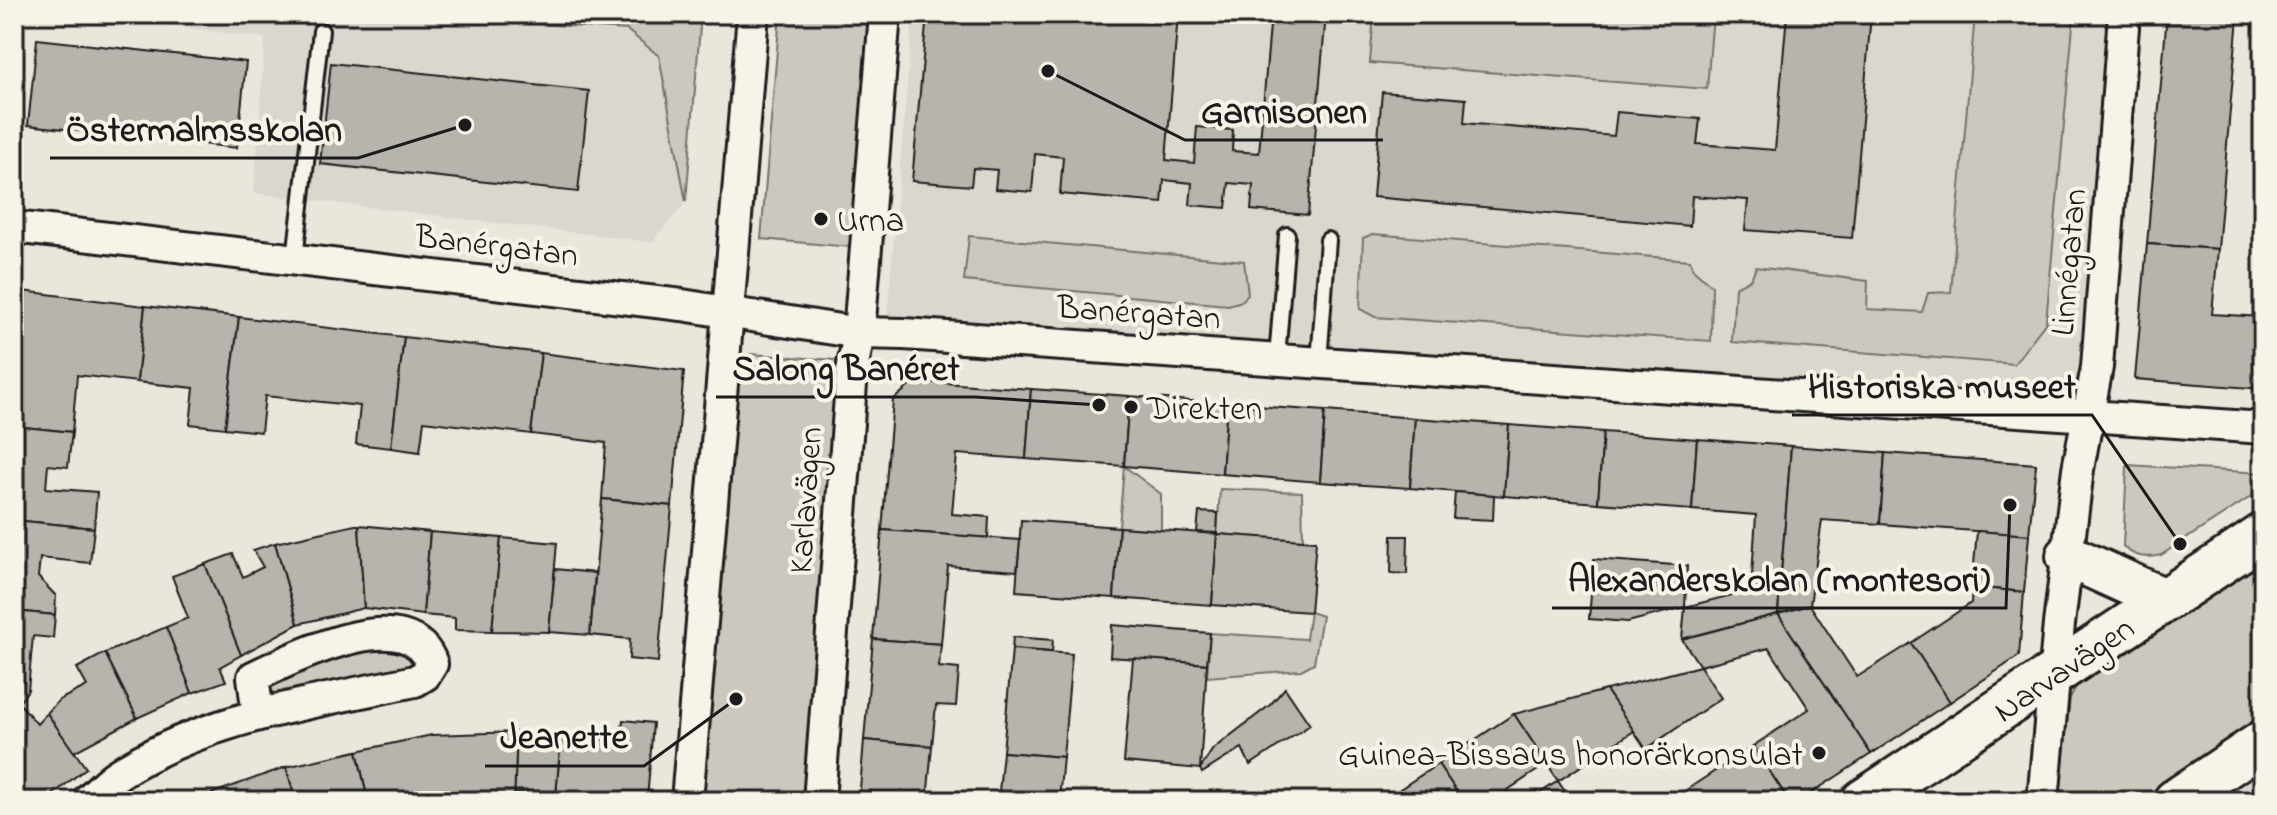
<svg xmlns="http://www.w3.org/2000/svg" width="2277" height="815" viewBox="0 0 2277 815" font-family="'Indie Flower',sans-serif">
<rect width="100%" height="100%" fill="#eae6dc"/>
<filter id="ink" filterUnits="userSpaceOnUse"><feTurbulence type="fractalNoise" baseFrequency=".0125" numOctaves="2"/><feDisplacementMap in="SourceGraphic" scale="16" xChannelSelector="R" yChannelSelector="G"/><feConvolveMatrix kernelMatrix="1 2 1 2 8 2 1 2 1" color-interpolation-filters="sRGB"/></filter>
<g filter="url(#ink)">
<g fill="#dad7ce">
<path d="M82 14H395L627 30 659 56 686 202 652 242 254 193 265 38Z"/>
<path d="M913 14H2131L2097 420 886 330Z"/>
<path d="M2263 769V801H2215Z"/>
</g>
<g fill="#ccc8c0" stroke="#74726e" stroke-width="2">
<path d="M395 14H701L686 202 659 56 627 30Z"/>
<path d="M780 14H871L850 247 761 239Z"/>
<path d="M1374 14H1713L1707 89 1370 63Z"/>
<path d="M1975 14H2074L2046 322 2014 364 1732 342 1735 287 1751 279 1756 267 1868 281 1867 309 1922 312 1928 293 1951 292Z"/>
<path d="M1373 234 1690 260 1693 269 1712 286 1711 341 1375 317 1360 309 1363 238Z"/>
<path d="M969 236 1244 261 1248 294 1242 301 1228 305 964 281Z"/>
<path d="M750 354 835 360 842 371 805 801H702L740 365Z"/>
<path d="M2127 465 2263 473V489L2161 555C2146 559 2133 557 2123 546Z"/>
<path d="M1124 466 1161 494V530L1119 527Z"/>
<path d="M1220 489 1302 492 1303 540 1217 534Z"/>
<path d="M2263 560V721L2143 801H2059L2070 698 2078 683Z"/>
<path d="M1310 612 1322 616 1314 663 1301 670 1207 677 1210 633 1306 639Z"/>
<path d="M371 644 413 653 416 662 409 671 284 697 271 691 270 679Z"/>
</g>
<g fill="#b6b4ac" stroke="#1c1c1c" stroke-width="2">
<path d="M927 14H1178L1166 160 1194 163 1197 127 1233 130 1232 151 1259 153 1271 14H1326L1308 215 1251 210 1253 185 1229 183 1226 208 1190 205 1192 183 1164 180 1162 203 1060 194 1063 157 1035 154 1032 192 995 189 997 170 973 168 971 186 912 181Z"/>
<path d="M1787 14H1871L1852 238 1745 230 1748 200 1692 196 1690 226 1373 197 1382 92 1466 99 1464 123 1614 136 1617 112 1700 119 1697 144 1775 150Z"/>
<path d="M2167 14 2238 17 2218 249 2147 244Z"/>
<path d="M37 39 246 62 237 148 28 125Z"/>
<path d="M331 63 589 91 578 192 320 164Z"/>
<path d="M2147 244 2218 249 2212 314 2263 317V389L2135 379Z"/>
<path d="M14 290 145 306 137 382 77 375 72 432 14 426Z"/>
<path d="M145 306 239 317 225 428 190 424 194 388 137 382Z"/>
<path d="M239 317 404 337 391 448 356 444 360 406 265 396 261 432 225 428Z"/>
<path d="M404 337 541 353 531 434 424 421 420 452 391 448Z"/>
<path d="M541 353 684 371 672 506 602 499 606 443 531 434Z"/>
<path d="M915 381 1031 389 1026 459 957 454 952 514 989 517 988 538 882 530 893 400Z"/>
<path d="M1031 389 1129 396 1124 466 1026 459Z"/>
<path d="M1129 396 1227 404 1222 474 1124 466Z"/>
<path d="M1227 404 1325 411 1320 482 1222 474Z"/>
<path d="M1325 411 1415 418 1410 488 1320 482Z"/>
<path d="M1415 418 1509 425 1504 496 1410 488Z"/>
<path d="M1509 425 1603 432 1598 503 1504 496Z"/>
<path d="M14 426 72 432 68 467 48 465 46 488 97 492 94 528 14 520Z"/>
<path d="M1603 432 1697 439 1692 510 1598 503Z"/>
<path d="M1697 439 1791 446 1778 614 1682 639 1685 607 1751 590 1756 515 1692 510Z"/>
<path d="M1791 446 1885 453 1880 524 1822 520 1810 605 1778 614Z"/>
<path d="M1885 453 2036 464 2029 535 1880 524Z"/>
<path d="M1455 492 1494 495 1493 520 1453 518Z"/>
<path d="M602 499 672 506 658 662 629 659 630 639 590 635Z"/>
<path d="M1199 512 1218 513 1217 533 1197 532Z"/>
<path d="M14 520 94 528 90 563 40 558 38 577 56 596 55 615 14 611Z"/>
<path d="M1021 520 1119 527 1114 598 1016 591Z"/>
<path d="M355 525H359L364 608 298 624 275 543Z"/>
<path d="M359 525 430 532 423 615 364 608Z"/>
<path d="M1119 527 1217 534 1212 605 1114 598Z"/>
<path d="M882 530 1020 540 1017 571 948 566 941 644 873 639Z"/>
<path d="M1977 531 2029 535 2024 592 1972 587Z"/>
<path d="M430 532 501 538 492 631 455 630V618L423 615Z"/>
<path d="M1217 534 1316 541 1310 612 1212 605Z"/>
<path d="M1392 536H1408L1407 574 1391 573Z"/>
<path d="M501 538 557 543 549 632 492 631Z"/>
<path d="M275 543 298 624 241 655 205 564 233 554 243 577 263 567 253 550Z"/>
<path d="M1594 559 1687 566 1685 607 1628 622 1589 619Z"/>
<path d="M205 564 241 655 220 667 226 681 192 693 166 627 188 618 172 576Z"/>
<path d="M555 569 595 573 590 635 549 632Z"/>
<path d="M1972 587 2024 592 2019 656 1950 702 1911 643 1971 603Z"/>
<path d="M1810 605 1857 677 1911 643 1950 702 1871 754 1778 614Z"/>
<path d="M14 611 55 615 53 638 33 636 28 690 19 703 37 724 47 713 86 768 45 801H22L14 791Z"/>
<path d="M1778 614 1871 754 1799 801H1789L1753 746 1809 709 1769 648 1700 666 1682 639Z"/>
<path d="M1112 625 1210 633 1207 664 1110 657Z"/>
<path d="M166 627 192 693 137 718 105 653Z"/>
<path d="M1013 637 1053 640 1052 652 1012 649Z"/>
<path d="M873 639 941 644 939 667 959 669 956 706 936 705 932 746 864 740Z"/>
<path d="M1012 649 1072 654 1063 757 1003 752Z"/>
<path d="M105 653 137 718 74 752 47 713 59 700 87 686 77 668Z"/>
<path d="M1133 658 1207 664 1200 769 1124 762Z"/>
<path d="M1700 666 1721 698 1646 749 1606 690Z"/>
<path d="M1285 688 1310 725 1250 765 1242 748 1202 773 1200 769 1213 749 1270 705Z"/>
<path d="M1606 690 1634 731 1558 781 1514 714Z"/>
<path d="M1514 714 1547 764 1491 801H1463L1438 764Z"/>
<path d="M623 720 653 723 647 801H586L556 796 561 736 621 741Z"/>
<path d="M517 732 561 736 556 796 514 793Z"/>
<path d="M517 732 514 801H368L357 751 432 735Z"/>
<path d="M864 740 932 746 927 801H859Z"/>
<path d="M1753 746 1789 801H1680L1677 796Z"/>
<path d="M357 751 368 801H296L286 767Z"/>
<path d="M1003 752 1063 757 1059 801H998Z"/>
<path d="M1438 764 1463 801H1382Z"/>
<path d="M286 767 296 801H216L213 793Z"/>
<path d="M1558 781 1571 801H1539L1536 796Z"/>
<path d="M213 793 216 801H197Z"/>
</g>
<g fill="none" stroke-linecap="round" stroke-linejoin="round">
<defs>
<g id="lane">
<path d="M295 258 321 31"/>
<path d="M1277 358 1287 235"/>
<path d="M1319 362 1328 240"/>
</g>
<g id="street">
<path d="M14 227 682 305 859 333 904 334 2263 428"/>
<path d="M87 801C96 793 105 783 115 776 201 718 316 702 415 681L425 675 432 664C409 598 293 658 253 677L258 715"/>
<path d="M687 801 753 14"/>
<path d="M819 801 852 371 859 333 885 14"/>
<path d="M2043 801 2059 624 2078 469 2097 367 2124 14"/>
</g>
<g id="secondary">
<path d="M2068 556 2165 600"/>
<path d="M1863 801 2263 535"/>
<path d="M2175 801 2263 742"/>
</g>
</defs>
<use href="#lane" stroke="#1c1c1c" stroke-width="20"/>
<use href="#street" stroke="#1c1c1c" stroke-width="36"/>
<use href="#secondary" stroke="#1c1c1c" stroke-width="48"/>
<use href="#lane" stroke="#f7f3e8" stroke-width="14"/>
<use href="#street" stroke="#f7f3e8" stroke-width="30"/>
<use href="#secondary" stroke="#f7f3e8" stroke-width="42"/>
</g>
</g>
<g fill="#1c1c1c" stroke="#f7f3e8" stroke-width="3">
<circle cx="821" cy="219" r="8"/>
<circle cx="1131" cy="407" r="8"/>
<circle cx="1819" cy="753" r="8"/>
</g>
<g text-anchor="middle" stroke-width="8" stroke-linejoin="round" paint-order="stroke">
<g font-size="34" fill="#1c1c1c" stroke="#f7f3e8" text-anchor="start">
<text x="837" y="231">Urna</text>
<text x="1147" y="419">Direkten</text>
<text x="1803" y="765" text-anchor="end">Guinea-Bissaus honorärkonsulat</text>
</g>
<g font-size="34" fill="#1c1c1c" stroke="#f7f3e8">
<text transform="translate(497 244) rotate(7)" y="12">Banérgatan</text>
<text transform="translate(2067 262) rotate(-85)" y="12">Linnégatan</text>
<text transform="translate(1139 311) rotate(4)" y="12">Banérgatan</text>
<text transform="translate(804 500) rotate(-86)" y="12">Karlavägen</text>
<text transform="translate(2063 668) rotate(-34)" y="12">Narvavägen</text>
</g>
</g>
<path fill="none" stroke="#1c1c1c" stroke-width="3" d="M1048 71L1185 140H1383M465 125L358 158H50M1099 405L975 397H716M2180 544L2092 415H1792M2010 505L2006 608H1552M736 699L644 766H485"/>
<g fill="#1c1c1c" stroke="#f7f3e8" stroke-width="3">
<circle cx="1048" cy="71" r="8"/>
<circle cx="465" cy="125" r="8"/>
<circle cx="1099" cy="405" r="8"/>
<circle cx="2180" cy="544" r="8"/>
<circle cx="2010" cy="505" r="8"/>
<circle cx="736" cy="699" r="8"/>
</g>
<g font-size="36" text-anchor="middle" font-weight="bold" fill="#1c1c1c" stroke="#f7f3e8" stroke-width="8" stroke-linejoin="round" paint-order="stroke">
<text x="1284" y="123">Garnisonen</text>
<text x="204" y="141">Östermalmsskolan</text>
<text x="846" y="380">Salong Banéret</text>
<text x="1942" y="398">Historiska museet</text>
<text x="1779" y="591">Alexanderskolan (montesori)</text>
<text x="564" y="748">Jeanette</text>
</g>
<rect width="2277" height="815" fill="none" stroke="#f7f3e8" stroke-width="48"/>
<rect x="24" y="24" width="2229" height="767" fill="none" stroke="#1c1c1c" stroke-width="3" filter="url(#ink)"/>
</svg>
